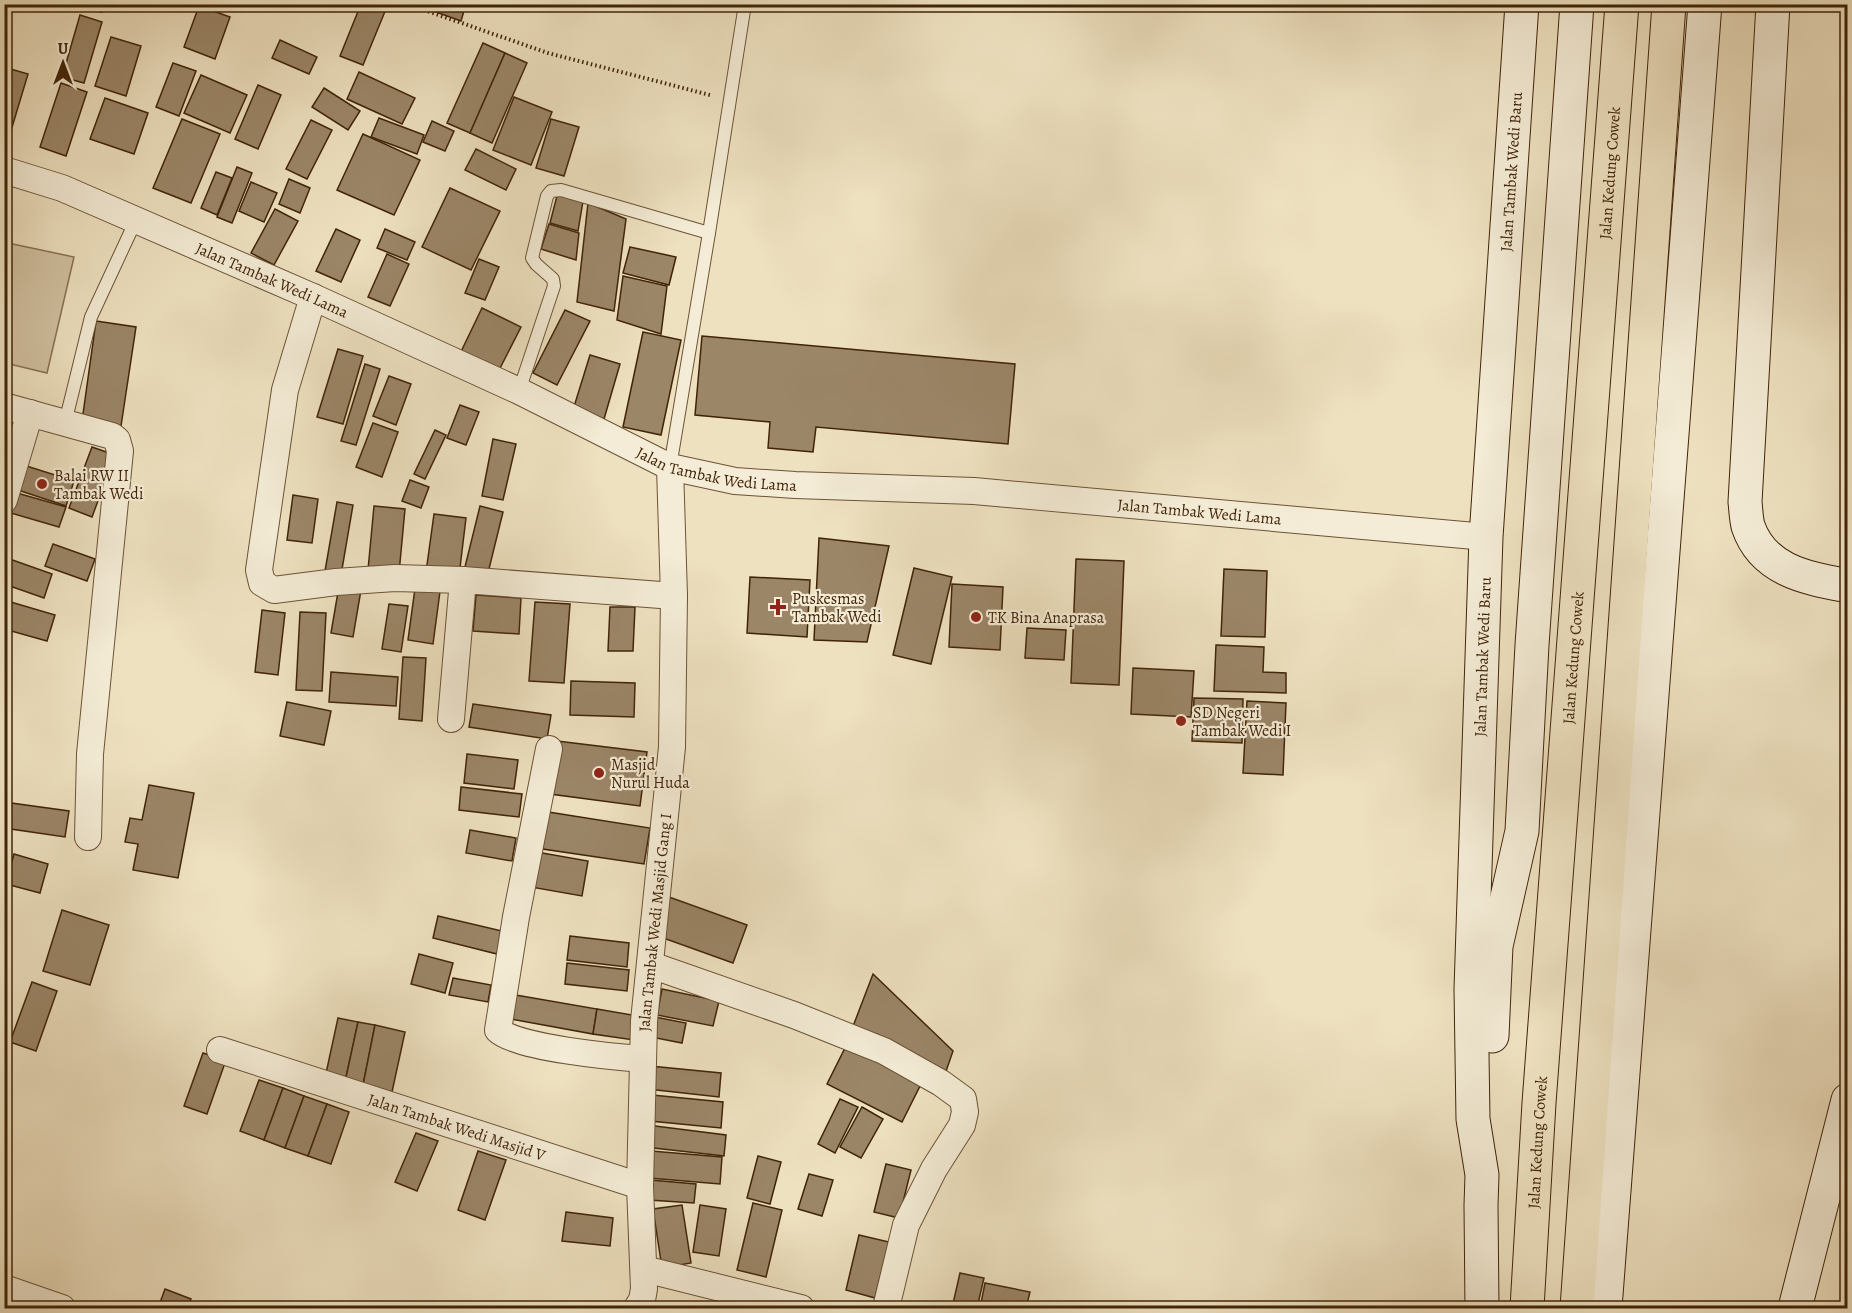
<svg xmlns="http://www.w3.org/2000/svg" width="1852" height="1313" viewBox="0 0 1852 1313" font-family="Alegreya,serif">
<rect width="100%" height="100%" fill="#eee1c0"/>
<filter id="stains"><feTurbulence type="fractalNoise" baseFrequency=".00333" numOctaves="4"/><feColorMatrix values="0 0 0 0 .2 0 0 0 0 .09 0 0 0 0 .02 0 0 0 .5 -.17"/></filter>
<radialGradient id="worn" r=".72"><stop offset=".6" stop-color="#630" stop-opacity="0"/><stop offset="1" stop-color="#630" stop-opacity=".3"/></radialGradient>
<path fill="#d1c1a1" stroke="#897254" stroke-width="1.5" d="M8 243 74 257 47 373 5 363 4 259Z"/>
<g fill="#9b8668" stroke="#412408" stroke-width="1.5">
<path d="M60 4H103L102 12Z"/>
<path d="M220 4H248L246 11Z"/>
<path d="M306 4H329L327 10Z"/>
<path d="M361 4H375L386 9 363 65 340 56Z"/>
<path d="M438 4H466L461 21 436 12Z"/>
<path d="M199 6 230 17 215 59 184 47Z"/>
<path d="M80 15 102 22 84 83 62 77Z"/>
<path d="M111 37 141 46 126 96 95 86Z"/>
<path d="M280 40 317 57 309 74 272 58Z"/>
<path d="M483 43 505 53 470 133 447 123Z"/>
<path d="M505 53 527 63 492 143 470 133Z"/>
<path d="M173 63 196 71 179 116 156 107Z"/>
<path d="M7 68 28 74 10 134 4 132V77Z"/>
<path d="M359 72 415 98 402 124 347 99Z"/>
<path d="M201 75 247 95 230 133 184 113Z"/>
<path d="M61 83 87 92 66 156 40 147Z"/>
<path d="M258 85 281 95 258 149 235 139Z"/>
<path d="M324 88 360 111 348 130 312 107Z"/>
<path d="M514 97 552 112 531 165 493 150Z"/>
<path d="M105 98 148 113 134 154 90 139Z"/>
<path d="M379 118 424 135 417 154 371 137Z"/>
<path d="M182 119 220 134 191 203 153 188Z"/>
<path d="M551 119 579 127 564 176 536 168Z"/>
<path d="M311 120 332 130 307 179 286 169Z"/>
<path d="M432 121 454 131 445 151 423 142Z"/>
<path d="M363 134 420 160 394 215 337 190Z"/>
<path d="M476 149 516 169 506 190 465 170Z"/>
<path d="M237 167 252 173 232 223 217 217Z"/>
<path d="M216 172 232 178 217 215 201 208Z"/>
<path d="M289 179 310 188 300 213 279 204Z"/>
<path d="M251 182 277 193 264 222 239 211Z"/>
<path d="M450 188 500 211 471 270 422 247Z"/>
<path d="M558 192 583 201 578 231 550 223Z"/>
<path d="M588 203 626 219 614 311 577 302Z"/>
<path d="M275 209 298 221 274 265 251 253Z"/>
<path d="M549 224 579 233 576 260 541 249Z"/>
<path d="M336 229 360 240 341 282 316 271Z"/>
<path d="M385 229 415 242 407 260 377 248Z"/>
<path d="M630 247 676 257 669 285 623 273Z"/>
<path d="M387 254 409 264 390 306 368 297Z"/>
<path d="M479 259 499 267 485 300 465 293Z"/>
<path d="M623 276 667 286 661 334 617 320Z"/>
<path d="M482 308 521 327 496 376 458 358Z"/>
<path d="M565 310 590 321 557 385 533 373Z"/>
<path d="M96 321 136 327 121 426 82 421Z"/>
<path d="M643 332 681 340 661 435 623 427Z"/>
<path d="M702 336 1015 364 1008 444 816 427 813 452 768 448 770 422 695 415Z"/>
<path d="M338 349 363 356 343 424 317 417Z"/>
<path d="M590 355 620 364 604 419 573 410Z"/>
<path d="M365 364 380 369 356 445 341 441Z"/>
<path d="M389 376 411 384 396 425 373 416Z"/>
<path d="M460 405 479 412 466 445 447 438Z"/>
<path d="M4 409 22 415 4 461Z"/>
<path d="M373 423 398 432 382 477 356 467Z"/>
<path d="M435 430 446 435 425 479 414 474Z"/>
<path d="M493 439 516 444 503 500 482 496Z"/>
<path d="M92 447 115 455 92 517 69 508Z"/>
<path d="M17 463 74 481 66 506 9 487Z"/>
<path d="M410 480 429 487 421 508 402 501Z"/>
<path d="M10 491 66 507 59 527 4 511Z"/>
<path d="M293 495 318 499 312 543 287 540Z"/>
<path d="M337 502 353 505 341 575 325 571Z"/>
<path d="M374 506 405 509 399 573 368 570Z"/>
<path d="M480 506 503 512 487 577 464 571Z"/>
<path d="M434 514 466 518 459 576 426 572Z"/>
<path d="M819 538 889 546 867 642 814 640Z"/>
<path d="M53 544 95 559 87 581 45 566Z"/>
<path d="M4 557 52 574 44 598 4 584Z"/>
<path d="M1076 559 1124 561 1119 685 1071 683Z"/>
<path d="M914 568 952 577 931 664 893 655Z"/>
<path d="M1224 569 1267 571 1265 637 1221 636Z"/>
<path d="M750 577 810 580 807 637 747 633Z"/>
<path d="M416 581 441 584 433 644 408 640Z"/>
<path d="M952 584 1003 587 1000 650 949 647Z"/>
<path d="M339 586 361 590 353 637 331 633Z"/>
<path d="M476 595 521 598 519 634 473 631Z"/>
<path d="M4 600 55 615 47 641 4 629Z"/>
<path d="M535 602 570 604 564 683 529 681Z"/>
<path d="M389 604 408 606 401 652 382 649Z"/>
<path d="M610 607H635L633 651H608Z"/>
<path d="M262 610 285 613 278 675 255 672Z"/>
<path d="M300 612 326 613 322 691 296 690Z"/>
<path d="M1027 628 1066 630 1064 660 1025 658Z"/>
<path d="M1216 645 1264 647 1263 672 1286 673V693L1214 691Z"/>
<path d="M403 657 426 658 422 721 399 719Z"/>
<path d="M1133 668 1194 671 1191 717 1131 714Z"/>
<path d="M331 672 398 677 396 706 329 702Z"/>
<path d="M571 681 635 683 634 717 570 715Z"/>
<path d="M1194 698 1243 699 1242 743 1192 741Z"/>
<path d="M1247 701 1286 703 1283 775 1243 773Z"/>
<path d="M287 702 331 711 324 745 280 736Z"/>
<path d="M473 704 551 715 547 739 469 727Z"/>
<path d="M557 741 647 752 640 806 550 794Z"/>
<path d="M4 746 10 747 4 769Z"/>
<path d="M467 754 518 760 514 789 464 783Z"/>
<path d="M149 785 194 793 178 878 133 870 138 844 125 842 130 818 142 820Z"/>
<path d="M461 787 522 794 519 817 459 810Z"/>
<path d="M4 802 69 811 65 837 4 828Z"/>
<path d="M542 811 650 828 644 864 536 848Z"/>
<path d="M470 830 516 838 512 861 466 853Z"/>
<path d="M531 851 588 861 582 896 525 886Z"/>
<path d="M14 854 48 864 40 893 6 884Z"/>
<path d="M669 897 747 925 733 963 655 935Z"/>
<path d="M62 910 109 925 90 985 43 971Z"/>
<path d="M438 916 502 931 497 954 433 938Z"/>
<path d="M570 936 629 943 627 967 567 960Z"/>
<path d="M419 954 453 963 445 993 411 984Z"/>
<path d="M567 963 629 970 627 991 565 984Z"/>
<path d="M873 974 953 1051 943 1080 852 1029Z"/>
<path d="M453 978 491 985 488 1002 449 995Z"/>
<path d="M32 982 57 991 36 1051 10 1042Z"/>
<path d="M662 989 719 1001 713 1026 657 1015Z"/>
<path d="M510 994 597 1009 593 1034 505 1018Z"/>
<path d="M597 1009 638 1016 634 1040 593 1034Z"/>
<path d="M655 1017 686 1023 682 1043 651 1037Z"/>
<path d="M338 1018 358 1022 345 1082 325 1078Z"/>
<path d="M358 1022 375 1025 363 1085 345 1082Z"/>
<path d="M375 1025 405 1032 392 1092 363 1085Z"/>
<path d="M847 1044 922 1082 902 1122 827 1084Z"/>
<path d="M203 1053 226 1060 207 1114 184 1106Z"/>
<path d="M650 1066 721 1073 719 1097 648 1089Z"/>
<path d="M259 1080 283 1088 264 1140 240 1131Z"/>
<path d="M283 1088 304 1096 285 1148 264 1140Z"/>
<path d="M652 1095 723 1102 721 1128 650 1121Z"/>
<path d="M304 1096 327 1104 308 1156 285 1148Z"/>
<path d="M840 1099 858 1107 835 1153 818 1144Z"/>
<path d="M327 1104 349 1112 331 1164 308 1156Z"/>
<path d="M862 1107 883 1119 861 1158 840 1147Z"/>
<path d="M647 1125 726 1135 724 1156 645 1147Z"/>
<path d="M416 1133 438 1141 417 1191 395 1182Z"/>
<path d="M478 1151 506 1160 485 1220 458 1210Z"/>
<path d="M651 1151 722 1157 720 1184 649 1178Z"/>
<path d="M758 1156 781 1162 770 1204 747 1198Z"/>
<path d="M886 1164 911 1170 899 1218 874 1212Z"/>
<path d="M809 1174 833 1180 822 1216 798 1209Z"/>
<path d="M650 1180 696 1184 694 1203 649 1200Z"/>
<path d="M753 1203 782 1210 766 1277 737 1270Z"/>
<path d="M682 1205 691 1263 662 1268 653 1209Z"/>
<path d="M700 1205 726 1209 719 1256 693 1252Z"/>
<path d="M566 1212 613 1218 610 1246 562 1241Z"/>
<path d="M859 1235 889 1242 875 1298 846 1290Z"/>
<path d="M960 1273 984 1278 977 1308H952Z"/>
<path d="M985 1283 1030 1292 1026 1308H980Z"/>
<path d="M165 1289 191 1299 187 1308H158Z"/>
</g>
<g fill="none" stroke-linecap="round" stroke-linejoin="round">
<defs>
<g id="lane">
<path d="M519 391 554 286 553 279 536 264 532 258 547 196 551 191 561 190 709 233"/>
<path d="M65 423 91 317 136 220"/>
<path d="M670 467 709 233 745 4"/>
</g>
<g id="street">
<path id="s1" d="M4 170 62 188 313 297 519 391 670 467 735 481 795 485 974 491 1486 537"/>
<path d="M313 297 285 390 259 570 262 583 274 590 336 582 395 578 463 580 674 596"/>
<path d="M4 406 112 436 117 440 120 451 90 754 88 837"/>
<path d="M4 500 30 413"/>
<path d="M451 719 463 580"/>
<path d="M549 749 516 917 498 1030C516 1048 615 1057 643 1059"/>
<path d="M651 965 794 1015 884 1051 941 1083 963 1099 965 1112 962 1125 934 1169 906 1225 886 1308"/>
<path id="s2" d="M220 1050 640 1186"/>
<path d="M644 1269 801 1308"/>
<path d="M4 1288 62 1308"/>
<path id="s3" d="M637 1308 642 1300 644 1289 640 1186 644 1021 672 747 674 596 670 467"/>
</g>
<g id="secondary">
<path d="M1773 4 1745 502C1746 510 1746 518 1748 526 1763 571 1807 578 1848 586"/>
<path d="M1492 1036 1496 946 1522 831 1532 645 1577 4"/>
<path id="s4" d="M1482 1308 1481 1205 1482 1175 1473 1119 1471 989 1486 537 1522 4"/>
<path d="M1605 1308 1705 4"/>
<path d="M1795 1308 1848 1100"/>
</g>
<g id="highway">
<path id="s5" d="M1527 1308 1539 1103 1622 4"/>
<path d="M1577 1308 1669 4"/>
</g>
</defs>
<use href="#lane" stroke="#6c5336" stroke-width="14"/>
<use href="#street" stroke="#6c5336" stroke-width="28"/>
<use href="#secondary" stroke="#412408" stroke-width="35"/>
<use href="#highway" stroke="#412408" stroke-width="35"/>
<path stroke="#412408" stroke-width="4" stroke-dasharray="1.5 3" stroke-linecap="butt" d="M407 4 548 53 710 95"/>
<use href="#lane" stroke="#f4ecd6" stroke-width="12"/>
<use href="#street" stroke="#f4ecd6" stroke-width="26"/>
<use href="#secondary" stroke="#f4ecd6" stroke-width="33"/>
<use href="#highway" stroke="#eee1c0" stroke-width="33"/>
</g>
<g fill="#8f2418" stroke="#f4ecd6" stroke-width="2">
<circle cx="42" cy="484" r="6"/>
<path d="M775 598h6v6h6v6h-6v6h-6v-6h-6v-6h6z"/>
<circle cx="976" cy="617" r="6"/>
<circle cx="1181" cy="721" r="6"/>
<circle cx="599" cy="773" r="6"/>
</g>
<g text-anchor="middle" stroke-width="4.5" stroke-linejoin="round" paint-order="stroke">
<g font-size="16" fill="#412408" stroke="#f4ecd6">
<text dy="6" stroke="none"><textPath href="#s4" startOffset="1138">Jalan Tambak Wedi Baru</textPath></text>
<text dy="6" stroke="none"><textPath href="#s5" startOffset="1138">Jalan Kedung Cowek</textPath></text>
<text dy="6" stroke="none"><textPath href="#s1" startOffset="290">Jalan Tambak Wedi Lama</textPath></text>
<text dy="6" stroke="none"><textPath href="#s1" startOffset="776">Jalan Tambak Wedi Lama</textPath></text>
<text dy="6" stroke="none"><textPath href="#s1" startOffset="1262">Jalan Tambak Wedi Lama</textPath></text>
<text dy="6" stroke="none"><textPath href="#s4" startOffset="652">Jalan Tambak Wedi Baru</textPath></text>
<text dy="6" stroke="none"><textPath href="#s5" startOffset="652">Jalan Kedung Cowek</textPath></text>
<text dy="6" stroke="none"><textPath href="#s3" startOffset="388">Jalan Tambak Wedi Masjid Gang I</textPath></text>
<text dy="6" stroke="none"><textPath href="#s2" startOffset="249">Jalan Tambak Wedi Masjid V</textPath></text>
<text dy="6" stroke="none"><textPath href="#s5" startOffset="166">Jalan Kedung Cowek</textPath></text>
</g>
<g font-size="16" fill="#412408" stroke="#f4ecd6" text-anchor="start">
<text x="54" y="481">Balai RW II<tspan x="54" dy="18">Tambak Wedi</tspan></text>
<text x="792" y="604">Puskesmas<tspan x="792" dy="18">Tambak Wedi</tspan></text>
<text x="988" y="623">TK Bina Anaprasa</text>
<text x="1193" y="718">SD Negeri<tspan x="1193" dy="18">Tambak Wedi I</tspan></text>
<text x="611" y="770">Masjid<tspan x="611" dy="18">Nurul Huda</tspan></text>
</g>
</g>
<rect width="1852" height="1313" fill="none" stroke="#eee1c0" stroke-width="24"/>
<rect x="6" y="6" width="1840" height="1301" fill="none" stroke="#412408" stroke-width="3"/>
<rect x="12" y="12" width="1828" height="1289" fill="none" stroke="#412408" stroke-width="1.5"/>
<g transform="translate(63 63)" stroke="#f4ecd6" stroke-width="4.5" paint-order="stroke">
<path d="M0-4.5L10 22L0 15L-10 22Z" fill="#412408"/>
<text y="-9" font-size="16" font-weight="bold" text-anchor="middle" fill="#412408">U</text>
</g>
<rect width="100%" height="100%" filter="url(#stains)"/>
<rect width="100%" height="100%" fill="url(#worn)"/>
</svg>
